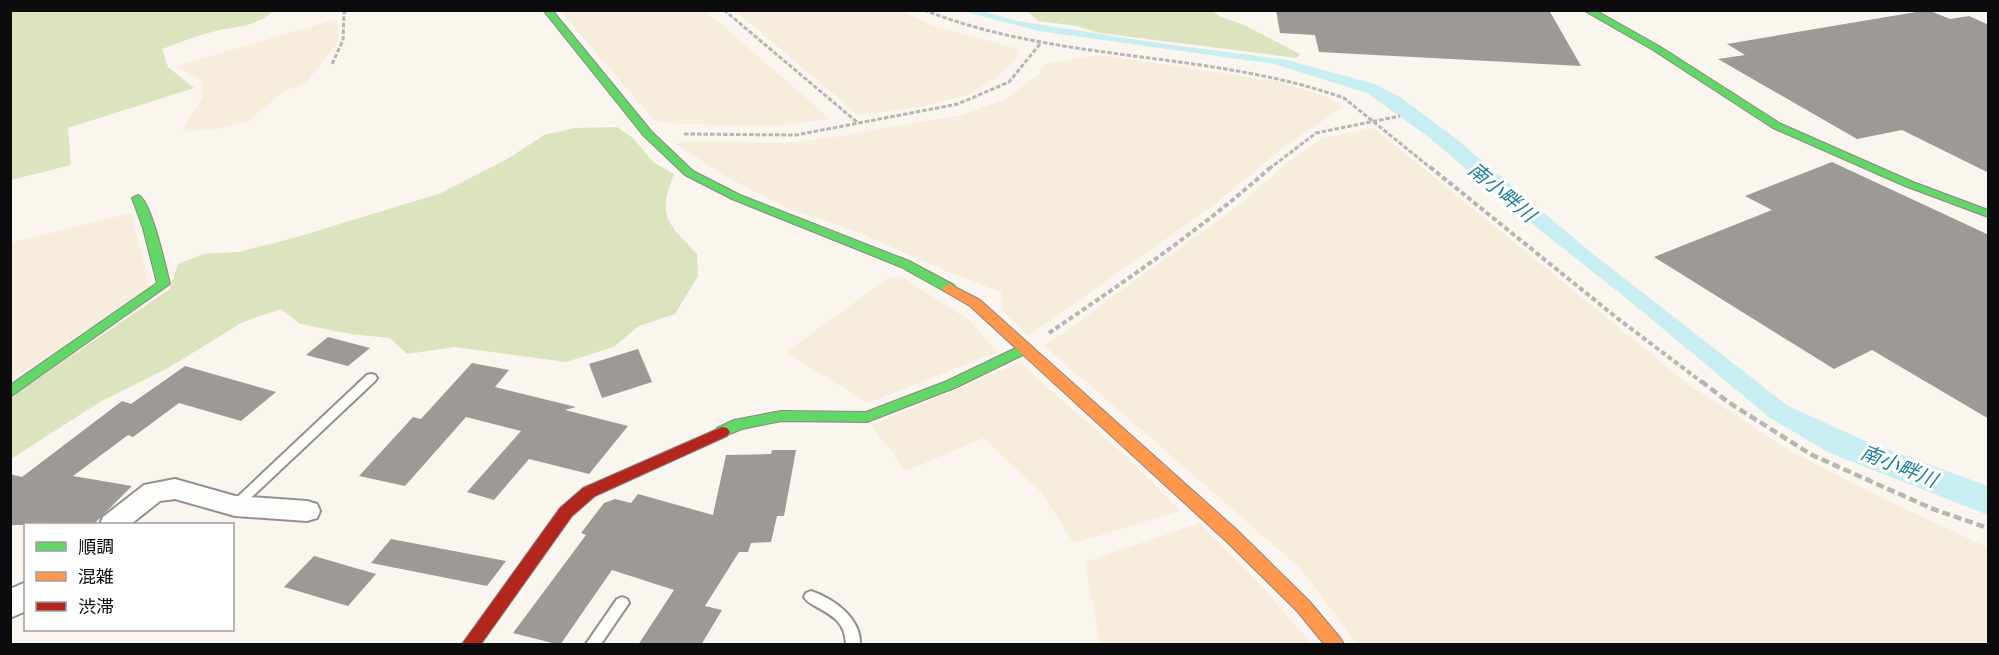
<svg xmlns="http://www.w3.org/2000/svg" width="1999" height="655" viewBox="0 0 1999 655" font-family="'IBM Plex Serif','Noto Sans JP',serif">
<rect width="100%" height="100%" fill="#faf5ef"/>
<g fill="#f6eddc">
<path d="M560 11H706L830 119 784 125 744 126 666 123 654 120Z"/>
<path d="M736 11H903L931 25 1018 49 1019 54 997 77 967 95 924 106 858 115Z"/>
<path d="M337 19 339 41 307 82 283 92 247 122 220 128 182 132 204 94 201 80 176 66Z"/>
<path d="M1100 55 1275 81 1325 96 1343 107 1282 148 1214 205 1028 336 1003 311 1001 292 941 269 857 232 783 206 723 175 676 144 685 141 785 143 835 137 962 115 1008 98 1037 75 1046 64Z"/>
<path d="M1374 128 1689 385 1792 452 1884 499 1987 547 1988 644H1357L1301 569 1045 346 1242 203 1283 166 1322 138Z"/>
<path d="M131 213 150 287 11 381 10 243Z"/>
<path d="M901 276 970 321 997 352 868 403 786 352 890 277Z"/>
<path d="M1020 363 1128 458 1180 511 1074 543 1041 492 983 438 906 471 871 425Z"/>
<path d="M1200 523 1254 578 1312 644H1100L1085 562Z"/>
</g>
<g fill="#dce4bf">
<path d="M10 11 11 10 273 11C257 27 236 26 216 31 197 35 179 43 162 49L168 67 194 88 68 128 71 165 11 180Z"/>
<path d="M1023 11H1212L1221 17 1244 25 1300 54 1297 58 1100 33 1077 26 1038 21 1028 12Z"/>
<path d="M617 127 633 138 654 163 674 174C657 217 667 223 697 254L698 276 675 314 639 326 614 347 566 362 455 347 407 354 390 338 350 334 300 324 281 309 243 322 168 368 100 402 11 459V397L170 289 178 264 204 254 238 252 294 238 441 193 509 158 544 135 575 128Z"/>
</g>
<path fill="#c8eef2" d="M961 11H981L1018 21 1151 42 1287 60 1375 84 1400 97 1455 138 1588 250 1788 406 1870 443 1988 486V515L1830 453 1770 418 1626 298 1522 216 1426 135 1367 93 1274 64 1039 31Z"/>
<g fill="#9c9996">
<path d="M1276 10H1549L1581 66 1319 52 1315 35 1280 33Z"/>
<path d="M1928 10 1950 19 1969 16 1989 25V173L1902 130 1857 139 1718 59 1745 55 1727 44Z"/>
<path d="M1832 162 1989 235V419L1872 350 1834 369 1654 257 1772 210 1745 196Z"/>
<path d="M328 337 370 348 348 366 306 355Z"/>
<path d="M638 349 652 382 602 398 589 364Z"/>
<path d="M472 363 509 370 495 387 576 407 565 410 628 426 589 474 529 459 494 500 467 492 521 431 466 417 405 486 359 476 413 417 421 419Z"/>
<path d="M185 366 276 392 241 421 179 403 133 437 128 435 73 476 132 486 93 525H10V474L22 477 122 401 131 404Z"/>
<path d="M772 450H796L784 516H777L771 542 751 543 748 552H739L705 606 722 610 701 645H638L674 590 612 570 560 645 513 633 586 535 581 533 604 503 615 499 631 503 638 494 713 515 726 455 771 454Z"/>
<path d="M391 539 506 561 487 586 371 563Z"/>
<path d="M314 556 376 574 348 606 284 587Z"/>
</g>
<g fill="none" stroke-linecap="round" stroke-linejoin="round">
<defs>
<g id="lane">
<path d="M371 374 375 375 377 378 375 381 239 509 235 511 231 509 229 506 231 503 367 375Z"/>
<path d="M811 591C834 599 861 618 860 644H846C845 622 833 616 815 606 810 603 807 602 804 597L806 593Z"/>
<path d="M622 597 627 599 629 603 601 644H586L617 599Z"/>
</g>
<g id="street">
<path d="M175 479 235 496 307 501 317 504 320 511 317 518 307 521 235 516 175 499 160 501 131 524H100L103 517 144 485Z"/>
<path d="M26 582V611L10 618V589Z"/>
</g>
<g id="fast">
<path d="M543 10H552L651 131 693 171 740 195 909 261 954 285 955 288 954 291H944L901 267 732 199 685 175 643 135Z"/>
<path d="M1583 10H1595L1659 46 1781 124 1913 182 1988 210V217L1905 186 1773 128 1653 50Z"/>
<path d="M138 195C151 199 166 268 170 284L10 397V385L157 283 143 228 132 198Z"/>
<path d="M1024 344 1031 349 1029 352 957 387 867 422 781 421 742 429 722 437 717 436 714 432 717 428 734 420 781 411 866 412 947 381Z"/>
</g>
<path id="slow" d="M949 284 980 300 1238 531 1310 602 1341 639 1344 644H1324L1298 612 1226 541 970 306 944 291 943 288Z"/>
<path id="jam" d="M722 427 727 428 730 432 727 436 595 496 572 516 481 644H462L560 508 583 488Z"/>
</defs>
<use href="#lane" stroke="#93918e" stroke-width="4"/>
<use href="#street" stroke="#93918e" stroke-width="4"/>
<use href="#fast" stroke="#8a8885" stroke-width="2"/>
<use href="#slow" stroke="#8a8885" stroke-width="2"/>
<use href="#jam" stroke="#8a8885" stroke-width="2"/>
<g stroke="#b7b6b5" stroke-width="3" stroke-dasharray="4.5 2" stroke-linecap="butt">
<path d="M724 10 858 123"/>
<path d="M924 10C1058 63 1208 50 1344 98L1432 169"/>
<path d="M332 64 343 40 344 13 347 10"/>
<path d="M684 134 796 135 958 104 1009 82 1040 44"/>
<path d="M1269 169 1316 133 1400 116"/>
</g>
<g stroke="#b7b6b5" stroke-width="4" stroke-dasharray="5 3" stroke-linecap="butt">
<path d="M1430 167 1617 318 1703 383"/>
<path d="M1049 333C1125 281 1202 229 1271 167"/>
</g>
<path stroke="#b7b6b5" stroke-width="4.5" stroke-dasharray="8 4" stroke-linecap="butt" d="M1701 381 1728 402 1812 455 1933 509 1988 528"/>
<use href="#lane" fill="#fefefd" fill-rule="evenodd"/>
<use href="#street" fill="#fefefd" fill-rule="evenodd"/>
<use href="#fast" fill="#63d668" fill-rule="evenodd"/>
<use href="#slow" fill="#ff974d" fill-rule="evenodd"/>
<use href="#jam" fill="#b3261e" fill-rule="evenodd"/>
</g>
<g text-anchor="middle" stroke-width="6" stroke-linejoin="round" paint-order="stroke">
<g font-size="20" font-style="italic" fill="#1b8097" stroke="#fff">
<text transform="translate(1502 192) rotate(40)" y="7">南小畔川</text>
<text transform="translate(1899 466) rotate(22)" y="7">南小畔川</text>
</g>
</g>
<rect width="1999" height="655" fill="none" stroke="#0c0c0c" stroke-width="24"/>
<rect x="24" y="523" width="210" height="108" fill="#ffffff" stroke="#9e9e9e" stroke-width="1.5"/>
<rect x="36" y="542" width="30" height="9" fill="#63d668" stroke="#9e9e9e" stroke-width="1.5"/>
<text x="78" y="553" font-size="18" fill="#0c0c0c">順調</text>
<rect x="36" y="572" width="30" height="9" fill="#ff974d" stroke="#9e9e9e" stroke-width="1.5"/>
<text x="78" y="583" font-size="18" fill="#0c0c0c">混雑</text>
<rect x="36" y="602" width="30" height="9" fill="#b3261e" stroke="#9e9e9e" stroke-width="1.5"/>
<text x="78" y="613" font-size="18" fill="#0c0c0c">渋滞</text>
</svg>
